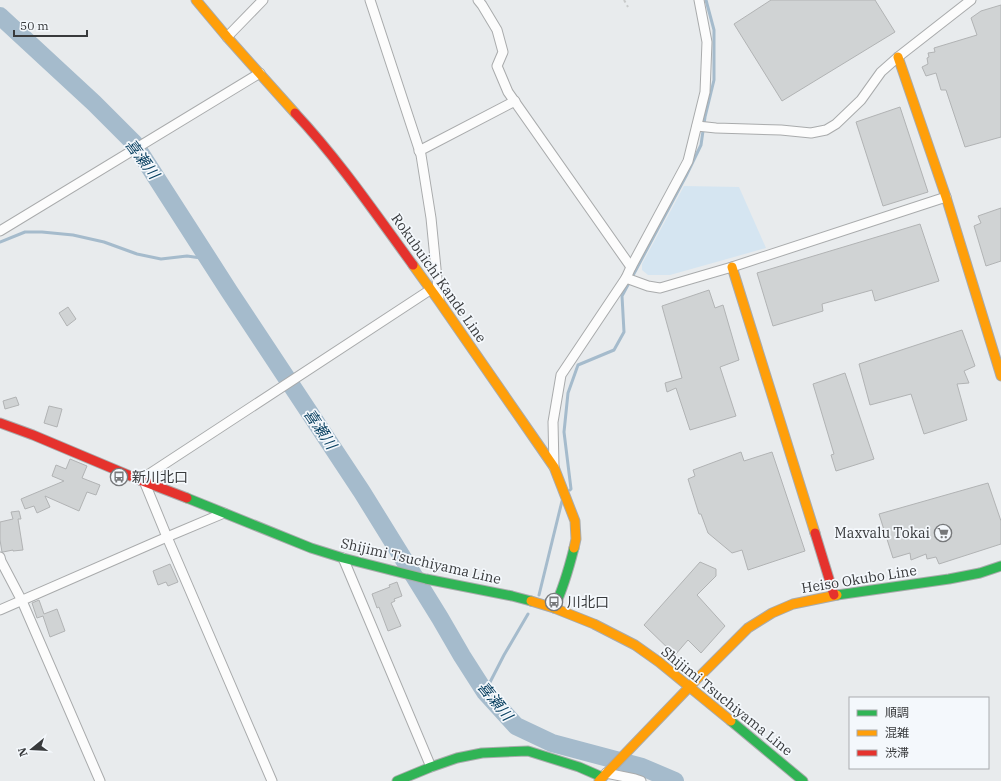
<svg xmlns="http://www.w3.org/2000/svg" width="1001" height="781" viewBox="0 0 1001 781" font-family="'IBM Plex Serif','Noto Sans JP',serif">
<rect width="100%" height="100%" fill="#e8ebed"/>
<path fill="#d5e5f1" d="M684 186 739 187 766 248 670 275H648L642 270V264Z"/>
<g fill="none" stroke-linecap="round" stroke-linejoin="round">
<g stroke="#a5bbcc" stroke-width="3">
<path d="M0 242 25 232H42L73 235 104 242 137 254 161 259 187 256 208 259"/>
<path d="M570 490 571 489 564 432 568 393 578 365 614 350 624 332 622 296 686 176 701 145 705 117 714 80V30L706 0"/>
<path d="M539 595 562 501"/>
<path d="M485 692 504 655 528 614"/>
</g>
<path stroke="#a5bbcc" stroke-width="18" d="M0 16 94 103 134 143 141 154 229 291 362 492 440 618 462 656 485 692 516 726 552 743 642 767 675 781"/>
</g>
<g fill="#d0d3d4" stroke="#b1b3b4">
<path d="M771 0H875L895 32 782 101 734 24Z"/>
<path d="M1001 5V137L965 147 946 90H941L936 73 926 76 922 67 928 64 927 58 929 57 928 53 935 52 934 48 977 35 971 18 981 11Z"/>
<path d="M900 107 928 192 883 206 856 122Z"/>
<path d="M1001 208V261L986 266 974 226 981 223 978 216Z"/>
<path d="M920 224 939 281 875 301 872 290 822 304 823 311 773 326 757 273Z"/>
<path d="M709 290 715 308 723 305 739 360 720 367 736 416 690 430 676 388 667 392 665 383 682 378 662 306Z"/>
<path d="M68 307 76 319 67 326 59 313Z"/>
<path d="M962 330 975 366 964 371 969 383 957 384 967 420 924 434 911 394 870 405 859 364Z"/>
<path d="M845 373 874 459 836 471 831 455 834 454 813 384Z"/>
<path d="M16 397 19 405 5 409 3 401Z"/>
<path d="M49 406 62 409 57 427 44 423Z"/>
<path d="M741 452 744 461 772 452 805 551 748 570 742 550 732 553 708 533 701 514H699L688 479 695 476 693 470Z"/>
<path d="M70 459 87 466 82 478 100 485 96 495 87 492 79 511 45 496 50 507 37 513 34 506 25 509 21 499 64 481 52 476 56 465 66 469Z"/>
<path d="M988 483 1001 521V544L939 564 936 557 927 559 926 554 911 560 910 553 893 558 879 514Z"/>
<path d="M19 511 21 519H18L23 550 13 551V550L3 552H2L0 540V522L13 519 11 512Z"/>
<path d="M700 562 716 569V576L697 595 725 626 701 653 688 640 675 655 644 625Z"/>
<path d="M170 564 178 582 168 586 166 582 158 585 153 571Z"/>
<path d="M397 582 402 596 394 599 395 601 391 603 401 626 388 631 379 607 377 608 372 594 390 587 389 585Z"/>
<path d="M39 600 44 614 57 609 65 631 50 637 43 616 37 618 32 603Z"/>
</g>
<g fill="none" stroke-linecap="round" stroke-linejoin="round">
<defs>
<g id="street">
<path d="M370 0 421 155 431 218 439 299"/>
<path d="M478 0 482 5 497 30 503 52 497 66 508 92 631 267"/>
<path d="M227 37 263 0"/>
<path d="M697 126 716 128 781 130 811 133 826 130 836 124 861 100 881 72 898 57 971 0"/>
<path d="M419 151 515 101"/>
<path d="M0 231 260 73"/>
<path d="M626 278 648 286 660 288 732 267 946 197"/>
<path d="M554 467 553 422 561 375 626 278 631 267 688 161 705 92 707 42 699 0"/>
<path d="M140 480 430 290"/>
<path d="M144 481 167 537 272 781"/>
<path d="M0 557 1 561 22 601 100 781"/>
<path d="M343 558 431 767"/>
<path d="M0 610 167 537 224 513"/>
<path d="M606 773 635 779 641 781"/>
</g>
<g id="fast">
<path d="M187 498 311 548 343 558 426 579 512 596 531 601"/>
<path d="M837 595 949 579 980 573 1001 566"/>
<path d="M554 608C563 589 569 568 574 548"/>
<path d="M731 721 803 781"/>
<path d="M397 781 431 767 457 758 482 753 528 751 579 767 602 777"/>
</g>
<g id="slow">
<path d="M196 0 227 37 295 113"/>
<path d="M898 57 946 197 1001 376"/>
<path d="M413 265 439 301 554 467 575 521 576 539 574 548"/>
<path d="M732 267 815 533"/>
<path d="M531 601 554 608 594 624 635 645 659 662 731 721"/>
<path d="M599 781 697 679 748 628 772 613 793 604 837 595"/>
</g>
<g id="jam">
<path d="M295 113C339 160 375 213 413 265"/>
<path d="M0 423 33 435 140 480 187 498"/>
<path d="M815 533 834 595"/>
</g>
</defs>
<use href="#street" stroke="#a9abac" stroke-width="11"/>
<use href="#fast" stroke="#a9abac" stroke-width="11"/>
<use href="#slow" stroke="#a9abac" stroke-width="11"/>
<use href="#jam" stroke="#a9abac" stroke-width="11"/>
<path stroke="#c8caca" stroke-width="2" stroke-dasharray="3 3" stroke-linecap="butt" d="M624 0 628 7"/>
<use href="#street" stroke="#fcfcfc" stroke-width="9"/>
<use href="#fast" stroke="#30b455" stroke-width="9"/>
<use href="#slow" stroke="#ff9f0a" stroke-width="9"/>
<use href="#jam" stroke="#e5322d" stroke-width="9"/>
</g>
<defs>
<symbol id="bus-ring" viewBox="-11 -11 22 22"><circle r="9.5" fill="#f4f8fc" stroke="#76787a" stroke-width="1.5"/><path d="M-5-6H5V4H4V6H2V4H-2V6H-4V4H-5ZM-3.5-4V0h7V-4ZM-3.5 1.2v1.5H-2V1.2ZM2 1.2v1.5H3.5V1.2Z" fill="#76787a"/></symbol>
<symbol id="supermarket-ring" viewBox="-11 -11 22 22"><circle r="9.5" fill="#f4f8fc" stroke="#76787a" stroke-width="1.5"/><path d="M-6-5.5h2.5l.6 2H6L4.5 2H-2.5L-4.4-4H-6ZM-1.5 3.2a1.3 1.3 0 1 0 .1 0ZM3 3.2a1.3 1.3 0 1 0 .1 0Z" fill="#76787a"/></symbol>
</defs>
<g fill-rule="evenodd">
<use href="#bus-ring" x="109" y="467" width="20" height="20"/>
<use href="#supermarket-ring" x="933" y="523" width="20" height="20"/>
<use href="#bus-ring" x="544" y="592" width="20" height="20"/>
</g>
<g text-anchor="middle" stroke-width="3.5" stroke-linejoin="round" paint-order="stroke">
<g font-size="14" fill="#383a3c" stroke="#f4f8fc">
<text transform="translate(439 278) rotate(55)" y="5">Rokubuichi Kande Line</text>
<text transform="translate(421 561) rotate(13)" y="5">Shijimi Tsuchiyama Line</text>
<text transform="translate(859 579) rotate(-9)" y="5">Heiso Okubo Line</text>
<text transform="translate(727 701) rotate(39)" y="5">Shijimi Tsuchiyama Line</text>
</g>
<g font-size="14" fill="#383a3c" stroke="#f4f8fc" text-anchor="start">
<text x="132" y="482">新川北口</text>
<text x="930" y="538" text-anchor="end">Maxvalu Tokai</text>
<text x="567" y="607">川北口</text>
</g>
<g font-size="15" font-style="italic" fill="#053d5e" stroke="#f4f8fc">
<text transform="translate(142 159) rotate(53)" y="5">喜瀬川</text>
<text transform="translate(320 429) rotate(56)" y="5">喜瀬川</text>
<text transform="translate(495 701) rotate(51)" y="5">喜瀬川</text>
</g>
</g>
<rect x="849" y="697" width="140" height="72" fill="#f4f8fc" stroke="#a9acaf"/>
<rect x="857" y="710" width="20" height="6" fill="#30b455" stroke="#a9acaf"/>
<text x="885" y="717" font-size="12" fill="#383a3c">順調</text>
<rect x="857" y="730" width="20" height="6" fill="#ff9f0a" stroke="#a9acaf"/>
<text x="885" y="737" font-size="12" fill="#383a3c">混雑</text>
<rect x="857" y="750" width="20" height="6" fill="#e5322d" stroke="#a9acaf"/>
<text x="885" y="757" font-size="12" fill="#383a3c">渋滞</text>
<g transform="translate(32 749) rotate(252)" stroke="#f4f8fc" stroke-width="3" paint-order="stroke">
<path d="M0-3L7 15L0 10L-7 15Z" fill="#383a3c"/>
<text y="-6" font-size="11" font-weight="bold" text-anchor="middle" fill="#383a3c">N</text>
</g>
<path d="M14 30v6h73v-6" fill="none" stroke="#383a3c" stroke-width="2"/>
<text x="20" y="30" font-size="12" fill="#383a3c" stroke="#f4f8fc" stroke-width="3" paint-order="stroke">50 m</text>
</svg>
